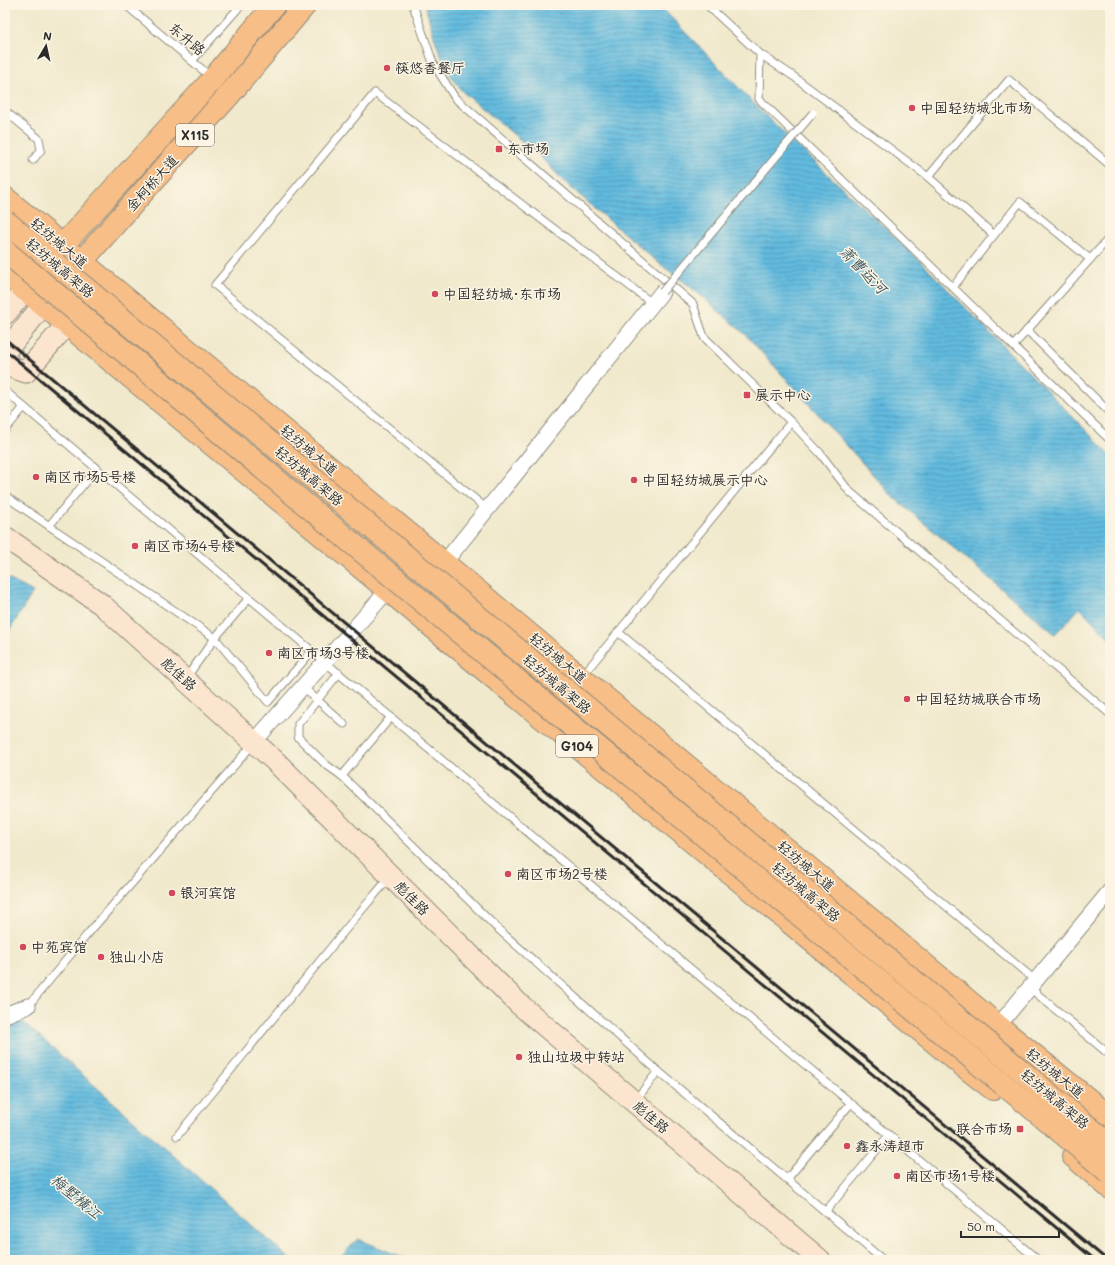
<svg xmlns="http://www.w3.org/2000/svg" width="1115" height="1265" viewBox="0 0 1115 1265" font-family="Mali,'LXGW WenKai TC',sans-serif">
<defs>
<pattern id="water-rules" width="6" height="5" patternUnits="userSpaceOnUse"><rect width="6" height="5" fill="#62bbdf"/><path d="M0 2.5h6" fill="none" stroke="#5198b5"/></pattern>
</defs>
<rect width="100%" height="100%" fill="#fcf5e5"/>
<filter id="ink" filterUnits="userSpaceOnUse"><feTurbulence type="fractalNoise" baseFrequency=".025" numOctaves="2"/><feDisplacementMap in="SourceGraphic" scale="8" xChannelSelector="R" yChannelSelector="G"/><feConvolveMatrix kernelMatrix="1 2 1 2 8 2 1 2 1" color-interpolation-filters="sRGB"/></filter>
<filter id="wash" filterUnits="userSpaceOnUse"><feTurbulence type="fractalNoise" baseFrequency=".012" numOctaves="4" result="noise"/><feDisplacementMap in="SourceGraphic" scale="16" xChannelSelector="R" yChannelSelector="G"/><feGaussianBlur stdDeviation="0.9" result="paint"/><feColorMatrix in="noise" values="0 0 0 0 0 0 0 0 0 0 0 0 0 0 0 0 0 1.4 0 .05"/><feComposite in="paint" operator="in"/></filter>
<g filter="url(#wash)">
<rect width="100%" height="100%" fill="#f0e9cc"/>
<g fill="url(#water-rules)" stroke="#467385">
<path d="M425 5H659L765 115 919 260 1110 455V639L1080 608 1055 634 891 495 859 459 745 334 697 292 655 260 569 186 535 152 463 92C441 68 434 36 425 5Z"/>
<path d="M5 577 33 592 8 633 5 640Z"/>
<path d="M5 1002 23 1022 291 1260H5Z"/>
<path d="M358 1239 409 1260H338Z"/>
</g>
</g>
<g filter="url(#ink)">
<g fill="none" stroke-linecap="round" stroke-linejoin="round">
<defs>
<g id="lane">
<path d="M126 5 211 77"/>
<path d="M413 5 433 63 455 98 693 304 704 337 791 422 820 453 849 491 1110 714"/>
<path d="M707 5 760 54 759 99 1110 440"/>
<path d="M760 54 793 76 928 177 994 235"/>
<path d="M192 61 241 5"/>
<path d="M5 111 39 139 41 150 33 160"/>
<path d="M928 177 1009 80 1110 165"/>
<path d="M953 287 1020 202 1090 259"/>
<path d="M1027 330 1110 413"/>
<path d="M1014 345 1110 237"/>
<path d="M5 391 325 662 1038 1260"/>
<path d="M5 430 24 407"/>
<path d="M5 496 215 638 268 702 312 651"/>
<path d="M487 509 215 285 375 93 652 303"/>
<path d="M49 526 97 468"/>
<path d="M618 632 1036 981"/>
<path d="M339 673 298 724V737L325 764 342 776 497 928 658 1071 883 1260"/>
<path d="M583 675 791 422"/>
<path d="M186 678 215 638 249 598"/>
<path d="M303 687 344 724"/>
<path d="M342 776 391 717"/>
<path d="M1030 988 1110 1055"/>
<path d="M28 1006 86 936 253 744"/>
<path d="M635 1101 658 1071"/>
<path d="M177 1136 355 918 389 878"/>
<path d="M787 1179 851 1103"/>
<path d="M826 1211 889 1135"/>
</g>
<g id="street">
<path d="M444 563 662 292"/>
<path d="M254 742 388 590"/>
<path d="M5 1015 28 1006"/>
<path d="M998 1026 1110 891"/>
</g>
<g id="secondary">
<path d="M5 314 25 290"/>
<path d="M5 352 43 305"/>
<path d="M5 360 14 368 26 372 67 324"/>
<path d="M5 537 101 604 275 761 519 1004 820 1260"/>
</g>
<g id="primary">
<path d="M5 198 444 563 998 1026 1110 1117"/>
<path d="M5 273 956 1060 993 1089"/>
<path d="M25 290 62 246 213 79 274 5"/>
<path d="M43 305 230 94 305 5"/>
<path d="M1073 1156 1110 1188"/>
</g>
</defs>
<use href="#lane" stroke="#8e8a7c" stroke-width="9"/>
<use href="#street" stroke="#8e8a7c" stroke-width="17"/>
<use href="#secondary" stroke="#8e8a7c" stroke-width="23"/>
<use href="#primary" stroke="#8e8a7c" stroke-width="24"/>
<use href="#lane" stroke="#fff" stroke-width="7"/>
<use href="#street" stroke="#fff" stroke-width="15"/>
<use href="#secondary" stroke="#fce5cf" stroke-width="21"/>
<use href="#primary" stroke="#f7be87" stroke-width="22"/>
<g stroke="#2b2b2b" stroke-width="3">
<path d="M5 339 1107 1260"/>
<path d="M5 350 1095 1260"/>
</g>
<defs>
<path id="lane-bridge" d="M662 292 813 113"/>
<g id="highway-bridge">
<path d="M5 221 1110 1145"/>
<path d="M5 251 299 499 1110 1173"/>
</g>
</defs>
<use href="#lane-bridge" stroke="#8e8a7c" stroke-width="9" stroke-linecap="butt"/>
<use href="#highway-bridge" stroke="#8e8a7c" stroke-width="24" stroke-linecap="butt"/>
<use href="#lane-bridge" stroke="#fff" stroke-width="7"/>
<use href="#highway-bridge" stroke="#f7be87" stroke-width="22"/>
</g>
</g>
<g fill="#d1495b" stroke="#fcf5e5" stroke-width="1.5">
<circle cx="387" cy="68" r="4"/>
<circle cx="912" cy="108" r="4"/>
<rect x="495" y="145" width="8" height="8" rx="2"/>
<circle cx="435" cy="294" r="4"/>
<rect x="743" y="391" width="8" height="8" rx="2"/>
<circle cx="36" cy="477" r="4"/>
<circle cx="634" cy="480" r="4"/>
<circle cx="135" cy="546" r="4"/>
<circle cx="269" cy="653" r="4"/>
<circle cx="907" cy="699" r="4"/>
<circle cx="508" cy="874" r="4"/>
<circle cx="172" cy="893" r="4"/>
<circle cx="23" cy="947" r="4"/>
<circle cx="101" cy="957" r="4"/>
<circle cx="519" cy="1057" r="4"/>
<rect x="1016" y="1125" width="8" height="8" rx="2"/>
<circle cx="847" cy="1146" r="4"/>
<circle cx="897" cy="1176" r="4"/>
</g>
<g text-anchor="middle" stroke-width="3" stroke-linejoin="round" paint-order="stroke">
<g fill="#fcf5e5" stroke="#6a6863" stroke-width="1">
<rect x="176" y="124" width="38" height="22" rx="3"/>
<rect x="556" y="735" width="42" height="22" rx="3"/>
</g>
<g font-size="13" font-weight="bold" fill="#2b2b2b">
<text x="195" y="140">X115</text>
<text x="577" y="751">G104</text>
</g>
<g font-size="14" fill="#2b2b2b" stroke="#fcf5e5">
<text transform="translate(187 39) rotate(40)" y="5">东升路</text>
<text transform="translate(152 183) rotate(-48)" y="5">金柯桥大道</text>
<text transform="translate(59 243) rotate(40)" y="5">轻纺城大道</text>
<text transform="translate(60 268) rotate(40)" y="5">轻纺城高架路</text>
<text transform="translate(309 450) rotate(40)" y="5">轻纺城大道</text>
<text transform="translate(309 476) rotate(40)" y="5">轻纺城高架路</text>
<text transform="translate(558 658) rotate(40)" y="5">轻纺城大道</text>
<text transform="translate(179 674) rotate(42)" y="5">彪佳路</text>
<text transform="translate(557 684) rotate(40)" y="5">轻纺城高架路</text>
<text transform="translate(806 866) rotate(40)" y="5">轻纺城大道</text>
<text transform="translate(806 892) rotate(40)" y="5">轻纺城高架路</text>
<text transform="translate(412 898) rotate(45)" y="5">彪佳路</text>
<text transform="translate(1055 1073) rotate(39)" y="5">轻纺城大道</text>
<text transform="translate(1055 1099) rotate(40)" y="5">轻纺城高架路</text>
<text transform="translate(651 1117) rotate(40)" y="5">彪佳路</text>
</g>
<g font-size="14" fill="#2b2b2b" stroke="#fcf5e5" text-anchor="start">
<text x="395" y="73">筷悠香餐厅</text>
<text x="920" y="113">中国轻纺城北市场</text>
<text x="507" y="154">东市场</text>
<text x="443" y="299">中国轻纺城·东市场</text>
<text x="755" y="400">展示中心</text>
<text x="44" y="482">南区市场5号楼</text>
<text x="642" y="485">中国轻纺城展示中心</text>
<text x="143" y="551">南区市场4号楼</text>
<text x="277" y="658">南区市场3号楼</text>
<text x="915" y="704">中国轻纺城联合市场</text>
<text x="516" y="879">南区市场2号楼</text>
<text x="180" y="898">银河宾馆</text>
<text x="31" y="952">中苑宾馆</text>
<text x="109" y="962">独山小店</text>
<text x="527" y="1062">独山垃圾中转站</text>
<text x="1012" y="1134" text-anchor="end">联合市场</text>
<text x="855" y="1151">鑫永涛超市</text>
<text x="905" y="1181">南区市场1号楼</text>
</g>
<g font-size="15" font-style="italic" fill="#3c5661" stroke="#fcf5e5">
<text transform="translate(863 270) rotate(46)" y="5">萧曹运河</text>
<text transform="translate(76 1197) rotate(40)" y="5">梅墅横江</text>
</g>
</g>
<rect width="1115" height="1265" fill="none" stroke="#fcf5e5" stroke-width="20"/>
<g transform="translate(46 46) rotate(9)" stroke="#fcf5e5" stroke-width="3" paint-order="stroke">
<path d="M0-3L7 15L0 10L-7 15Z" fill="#2b2b2b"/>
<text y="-6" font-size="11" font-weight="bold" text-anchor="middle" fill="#2b2b2b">N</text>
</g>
<path d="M961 1231v6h98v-6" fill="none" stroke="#2b2b2b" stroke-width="2"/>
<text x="967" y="1231" font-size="12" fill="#2b2b2b" stroke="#fcf5e5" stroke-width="3" paint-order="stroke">50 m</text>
</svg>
